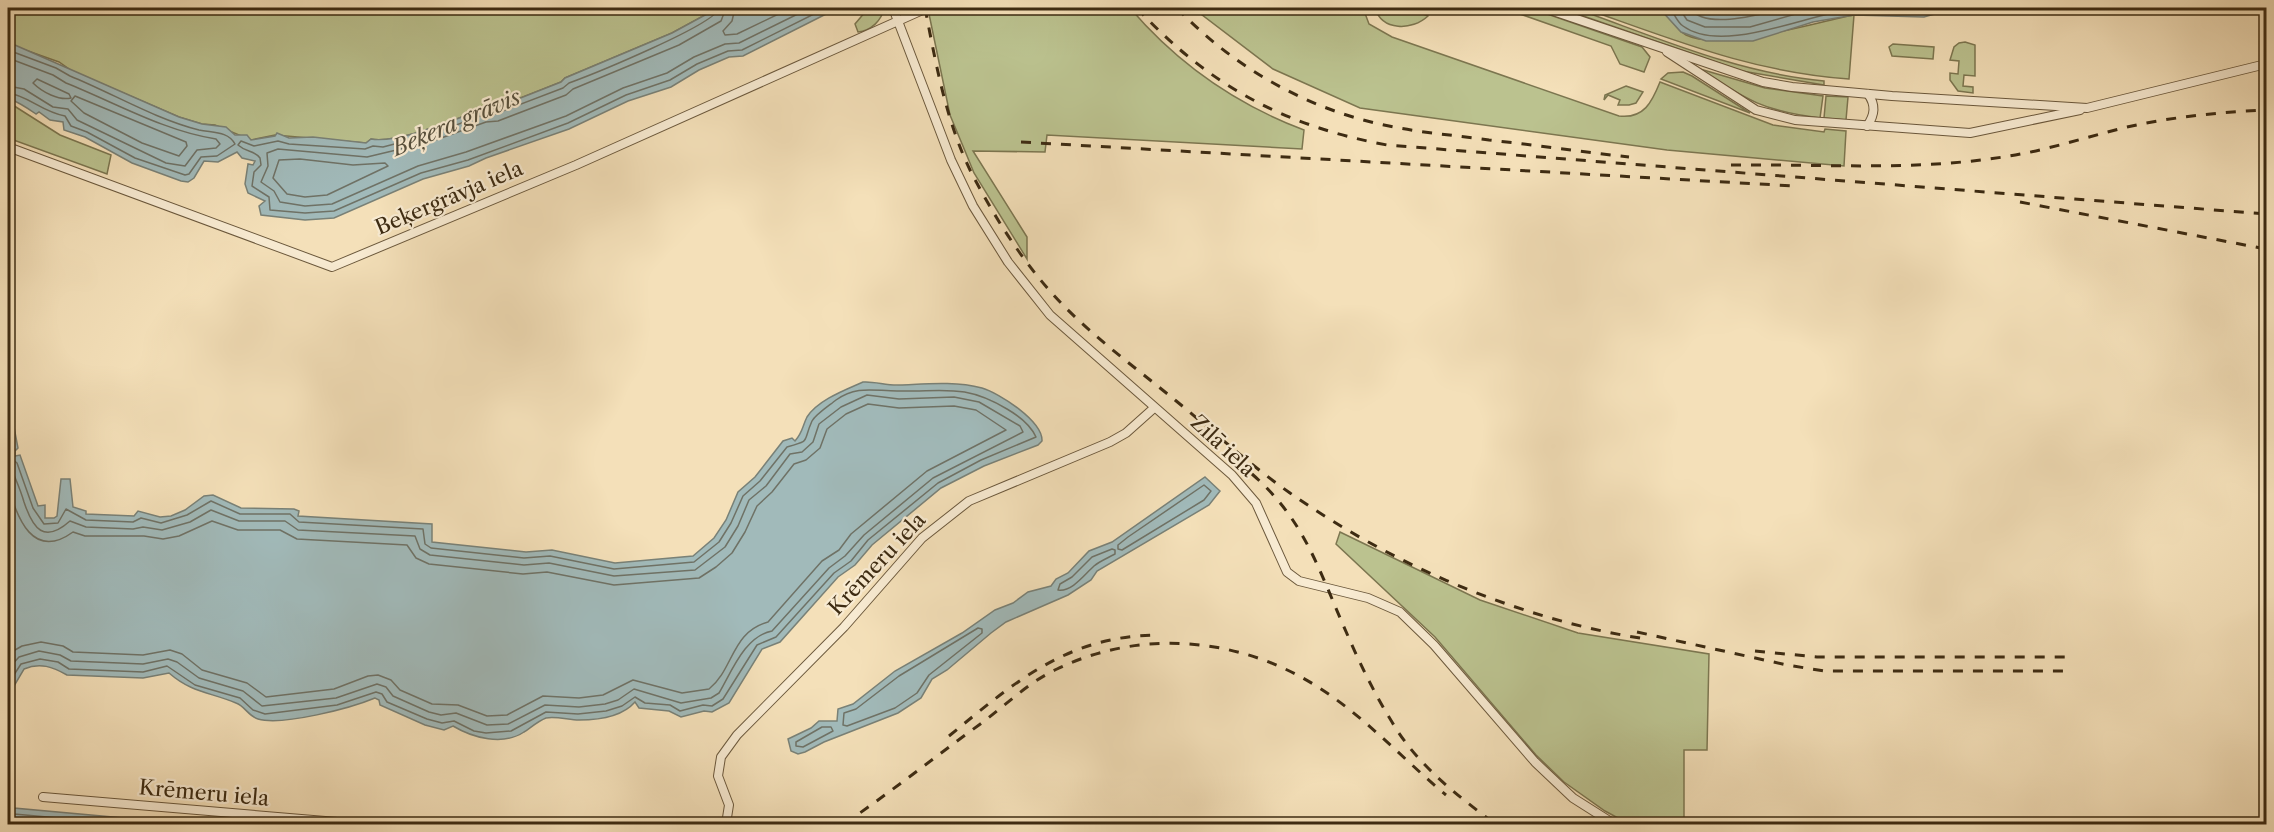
<svg xmlns="http://www.w3.org/2000/svg" width="2274" height="832" viewBox="0 0 2274 832" font-family="'Libre Caslon Text',serif">
<rect width="100%" height="100%" fill="#f4e0b9"/>
<filter id="stains"><feTurbulence type="fractalNoise" baseFrequency=".00333" numOctaves="4"/><feColorMatrix values="0 0 0 0 .2 0 0 0 0 .09 0 0 0 0 .02 0 0 0 .5 -.17"/></filter>
<radialGradient id="worn" r=".72"><stop offset=".6" stop-color="#630" stop-opacity="0"/><stop offset="1" stop-color="#630" stop-opacity=".3"/></radialGradient>
<g fill="#bbc28f" stroke="#7c7650" stroke-width="1.5">
<path d="M8 8H718L672 33 565 78 561 82 492 109 486 108C458 118 399 144 371 139L366 143 275 135 251 140 215 125 202 124 179 117 72 71 59 62 11 45 8 42Z"/>
<path d="M864 8H884C882 20 871 31 858 32L855 24 866 11Z"/>
<path d="M939 8H1130C1177 63 1235 104 1304 130L1302 149 1047 135 1045 152 973 151 1027 237V259L974 173 965 151 950 115 929 14Z"/>
<path d="M1193 8H1363L1369 24 1392 37 1619 116C1644 119 1652 102 1660 82L1773 125 1824 132 1825 129 1846 131 1844 166 1667 150 1360 108 1273 69Z"/>
<path d="M1375 8H1394L1406 13 1408 8 1428 16C1412 31 1382 31 1375 8Z"/>
<path d="M1503 8H1530L1642 47 1650 57 1644 72 1620 64 1611 46Z"/>
<path d="M1560 8H1574C1656 37 1737 73 1824 81V85L1742 71Z"/>
<path d="M1583 8H1661C1670 16 1675 29 1686 35 1721 52 1815 22 1854 15L1849 79C1751 72 1675 40 1583 8Z"/>
<path d="M1965 42 1975 45V76L1964 75 1963 86 1973 87V93L1958 91 1950 80V73L1958 74 1959 61 1950 60 1954 47 1959 43Z"/>
<path d="M1893 44 1934 47 1933 59 1892 56 1889 47Z"/>
<path d="M1700 69 1765 88 1823 96 1820 118C1763 111 1747 100 1700 69Z"/>
<path d="M1683 72 1692 76 1750 113 1661 79 1668 73Z"/>
<path d="M1626 86 1643 92 1636 103 1629 105H1618L1620 100 1608 95 1604 100 1605 95Z"/>
<path d="M1826 96 1848 97 1846 120 1824 118Z"/>
<path d="M8 102 60 135 111 155 107 174 8 138Z"/>
<path d="M1340 532 1480 600 1578 633 1709 654 1707 750H1684V824H1629L1605 811 1564 782 1536 755 1435 637 1336 544Z"/>
</g>
<g fill="#a1baba" stroke="#798177" stroke-width="1.5">
<path d="M718 8H838L743 56 729 57 699 70 671 87 628 101 569 129 486 158 469 166 423 179 334 218 305 220 261 215 259 206 265 201 248 193 245 184 248 164 253 165 255 161 242 158 237 152 218 162 204 161 194 178 188 182 181 181 132 163 85 137 64 130 63 122 50 120 39 112 36 114C26 107 18 102 8 98V42L179 117 202 124 226 127 235 135H247L251 140 275 136 277 133 289 138 313 137 366 143 371 139C399 144 458 118 486 108L493 109 561 82 565 78 672 33Z"/>
<path d="M1659 8H1956L1924 17 1854 15 1813 22 1753 41H1706L1681 32Z"/>
<path d="M863 382C875 381 887 386 900 385 926 384 955 381 982 388 999 393 1043 421 1042 441L1038 445 984 466 941 488 872 545 855 565 838 577 780 642 762 649 729 703 712 712 704 711 681 717 669 711 639 708 635 702C622 717 598 720 579 720 569 720 556 716 546 718 538 721 529 729 524 732 503 746 473 738 453 726L444 730 425 725 380 705 379 700 375 698C351 708 283 726 258 719 248 716 245 706 236 703 210 692 192 693 169 673L143 678 67 675C53 667 40 662 24 669L11 691 8 702V396L18 448 15 451V456L20 455 38 506 45 505V518H54L57 516 61 479H70L73 507 86 511V514L134 516 138 511 160 517 171 516 185 510 204 496 213 495 241 508 294 509 299 511 298 516 432 524V542L526 552 552 550 615 563 693 556 714 538 726 520 738 492 755 477 783 441 792 438 795 441C803 432 802 427 807 417 818 400 845 390 863 382Z"/>
<path d="M1205 477 1220 491 1209 505 1097 571 1091 580 1068 595 1006 622 991 633 947 670 932 679 921 698 898 713 824 742 805 752 798 754 791 751 788 739 811 728 819 721H837L838 709 853 704 895 671 962 633 995 610 1013 603 1028 592 1051 586 1056 579 1068 573 1089 551 1112 542Z"/>
<path d="M8 795 14 801V808L190 824H8Z"/>
</g>
<g fill="none" stroke-linecap="round" stroke-linejoin="round">
<g stroke="#6f7266" stroke-width="1.5">
<path d="M719 8C717 24 591 75 569 83L563 88 495 114H486L429 135 383 147 373 146 365 149 289 144 278 141 254 146 241 141 238 145C247 153 254 150 260 158L261 165 254 172 252 186 269 197 270 210 305 213 334 211 421 173 468 160 568 123 626 95 670 80 697 64 728 51 742 50 826 8"/>
<path d="M726 8 721 21 679 45 573 89 566 95 498 121 486 122 430 142 367 157 278 149 267 153 268 166 261 182 274 191 280 202 305 206 332 204 418 166 466 152 566 116 623 88 667 73 694 57 725 44 739 43 810 8"/>
<path d="M735 8 732 21 723 31 725 35 737 34 791 8"/>
<path d="M1670 8C1674 13 1677 22 1683 26 1722 55 1808 14 1853 9 1882 6 1911 15 1940 8"/>
<path d="M1679 8 1687 20 1705 27H1750L1817 8"/>
<path d="M1690 8C1706 32 1765 12 1788 8"/>
<path d="M8 50 56 68 70 76C112 93 155 119 199 130 213 133 228 131 235 144L217 156 201 157 189 174 185 175 135 158 87 132 71 126 65 116C42 112 27 95 8 93"/>
<path d="M8 58 53 75 66 83C116 103 164 131 216 139L220 144 216 148 197 150 185 166 166 163 77 120 68 109 53 107 24 89 8 86"/>
<path d="M37 79 69 94 71 98C59 101 42 92 33 83Z"/>
<path d="M75 96 186 142 187 146 179 156 142 143 84 113 71 101Z"/>
<path d="M300 159 353 165 385 163 388 166 327 195 305 197 287 194 273 178 279 160Z"/>
<path d="M8 428 10 457 17 463 33 508 44 524 58 523 66 509 86 520 133 522 141 518 161 523 187 515 211 501 240 514H290L299 522 423 529 425 544 431 548 524 558 550 556 614 569 694 562 719 542 731 523 743 496 760 481 787 447C812 440 802 443 812 421 816 414 830 405 836 400 857 385 874 391 897 391 943 392 964 383 1007 409 1019 416 1030 424 1036 437L981 460 938 483 868 540 851 561 834 573 776 637 757 645 723 699 712 706 703 705 680 711 670 705 645 703 635 697 622 706 606 711 578 714 546 712 511 731 486 733 474 731 454 721 442 723 427 719 387 702 382 694 376 692 337 705 265 714 253 710 240 698 195 685 167 666 143 672 69 669 58 662 40 659 21 664 8 684"/>
<path d="M8 466 12 470C16 480 21 491 24 502 33 529 44 544 70 521L86 527 133 529 143 527 162 530 190 522 211 510 239 521H285L298 530 415 536 420 549 430 555 524 565 549 563 614 576 695 570 725 547 738 526 749 500 766 486 790 454 802 452 813 442 819 424 841 407 867 395 899 399 954 397 979 402 1020 426 1023 432 933 478 864 535 845 556 829 568 772 631C745 636 732 671 719 693L711 698 681 703 634 689 618 700 605 704 579 707 545 705 508 724 487 725 456 713 441 715 429 712 393 696 386 687 377 684 336 698 262 706 243 691 199 678 177 662 168 659 143 664 71 661 60 655 39 651 19 657 8 669"/>
<path d="M1204 485 1211 491 1204 500 1122 550 1118 549V545L1128 537Z"/>
<path d="M8 486C17 518 33 561 73 532L85 536H144L163 539 179 536 212 521 238 530H280L297 539 407 545 416 558 429 564 523 574 547 572 614 585 699 578 716 567 732 553 745 532 757 506 772 492 794 464 806 460 820 448 827 429 846 414 868 404 899 408 954 406 976 410 1006 430 927 471 851 534 839 550 822 561 768 622C731 632 734 669 709 689L682 693 633 680 603 695 579 698 543 696 507 715 487 716 458 705 432 704 400 690 391 680 378 675 368 676 334 689 266 697 247 683 202 670 182 654 170 650 143 655 73 652 63 646 41 642 22 646 8 654"/>
<path d="M1112 549 1115 550V554C1108 558 1100 561 1094 566 1084 575 1072 592 1058 590L1060 584 1072 577 1092 557Z"/>
<path d="M978 628 982 629V633L929 675 917 693 895 708 847 726 843 725 844 713 856 709 899 676Z"/>
<path d="M822 727H831L833 731 803 747 796 746V742Z"/>
<path d="M8 802 9 810 14 814 125 824"/>
</g>
<defs>
<g id="minor">
<path d="M893 8 951 160 973 206 1008 262 1050 315 1232 475 1256 503 1287 572 1299 581 1368 598 1400 612 1434 645 1535 762 1573 798 1614 824"/>
<path d="M1544 8 1763 82 1792 87 1892 96 2087 108 2266 64"/>
<path d="M1667 52 1756 110 1795 120 1970 133 2080 110"/>
<path d="M1867 126C1875 115 1876 105 1868 94"/>
<path d="M8 147 332 267 576 165 927 8"/>
<path d="M43 797 361 824"/>
<path d="M726 824 729 805 718 776 721 757 737 735 844 627 922 538 969 501 1110 442 1126 433 1154 408"/>
</g>
</defs>
<use href="#minor" stroke="#6b583c" stroke-width="10"/>
<use href="#minor" stroke="#f8ebd2" stroke-width="8"/>
<g stroke="#3d2b12" stroke-width="3" stroke-dasharray="10 10" stroke-linecap="butt">
<path d="M925 8C936 64 946 122 972 174 996 220 1026 267 1062 304 1096 339 1137 369 1175 400 1213 431 1250 465 1290 493 1394 566 1521 620 1646 639"/>
<path d="M1137 8C1208 85 1284 126 1387 145L2266 214"/>
<path d="M1177 8C1233 67 1308 110 1389 126 1422 133 1455 135 1489 140 1536 145 1582 152 1629 157"/>
<path d="M1021 142 1794 186"/>
<path d="M1731 165C1822 164 1913 171 2003 157 2045 151 2086 137 2127 127 2172 117 2220 112 2266 110"/>
<path d="M2020 202 2266 249"/>
<path d="M1252 474C1302 518 1316 562 1341 620 1356 655 1372 690 1392 722 1417 765 1457 795 1495 824"/>
<path d="M1637 632 1787 665 1824 671H2072"/>
<path d="M1755 651 1817 657H2070"/>
<path d="M949 736C1015 682 1067 636 1157 635"/>
<path d="M844 824C891 792 936 756 983 722 1007 704 1029 682 1057 669 1142 628 1242 637 1321 689 1367 719 1404 760 1446 795"/>
</g>
</g>
<g text-anchor="middle" stroke-width="4.5" stroke-linejoin="round" paint-order="stroke">
<g font-size="21" fill="#3d2b12" stroke="#f8ebd2">
<text transform="translate(449 198) rotate(-23)" y="7">Beķergrāvja iela</text>
<text transform="translate(1223 446) rotate(43)" y="7">Zilā iela</text>
<text transform="translate(877 564) rotate(-47)" y="7">Krēmeru iela</text>
<text transform="translate(204 793) rotate(5)" y="7">Krēmeru iela</text>
</g>
<g font-size="22" font-style="italic" fill="#564f3c" stroke="#f8ebd2">
<text transform="translate(456 122) rotate(-23)" y="8">Beķera grāvis</text>
</g>
</g>
<rect width="2274" height="832" fill="none" stroke="#f4e0b9" stroke-width="30"/>
<rect x="9" y="9" width="2256" height="814" fill="none" stroke="#3d2b12" stroke-width="3"/>
<rect x="15" y="15" width="2244" height="802" fill="none" stroke="#3d2b12" stroke-width="1.5"/>
<rect width="100%" height="100%" filter="url(#stains)"/>
<rect width="100%" height="100%" fill="url(#worn)"/>
</svg>
